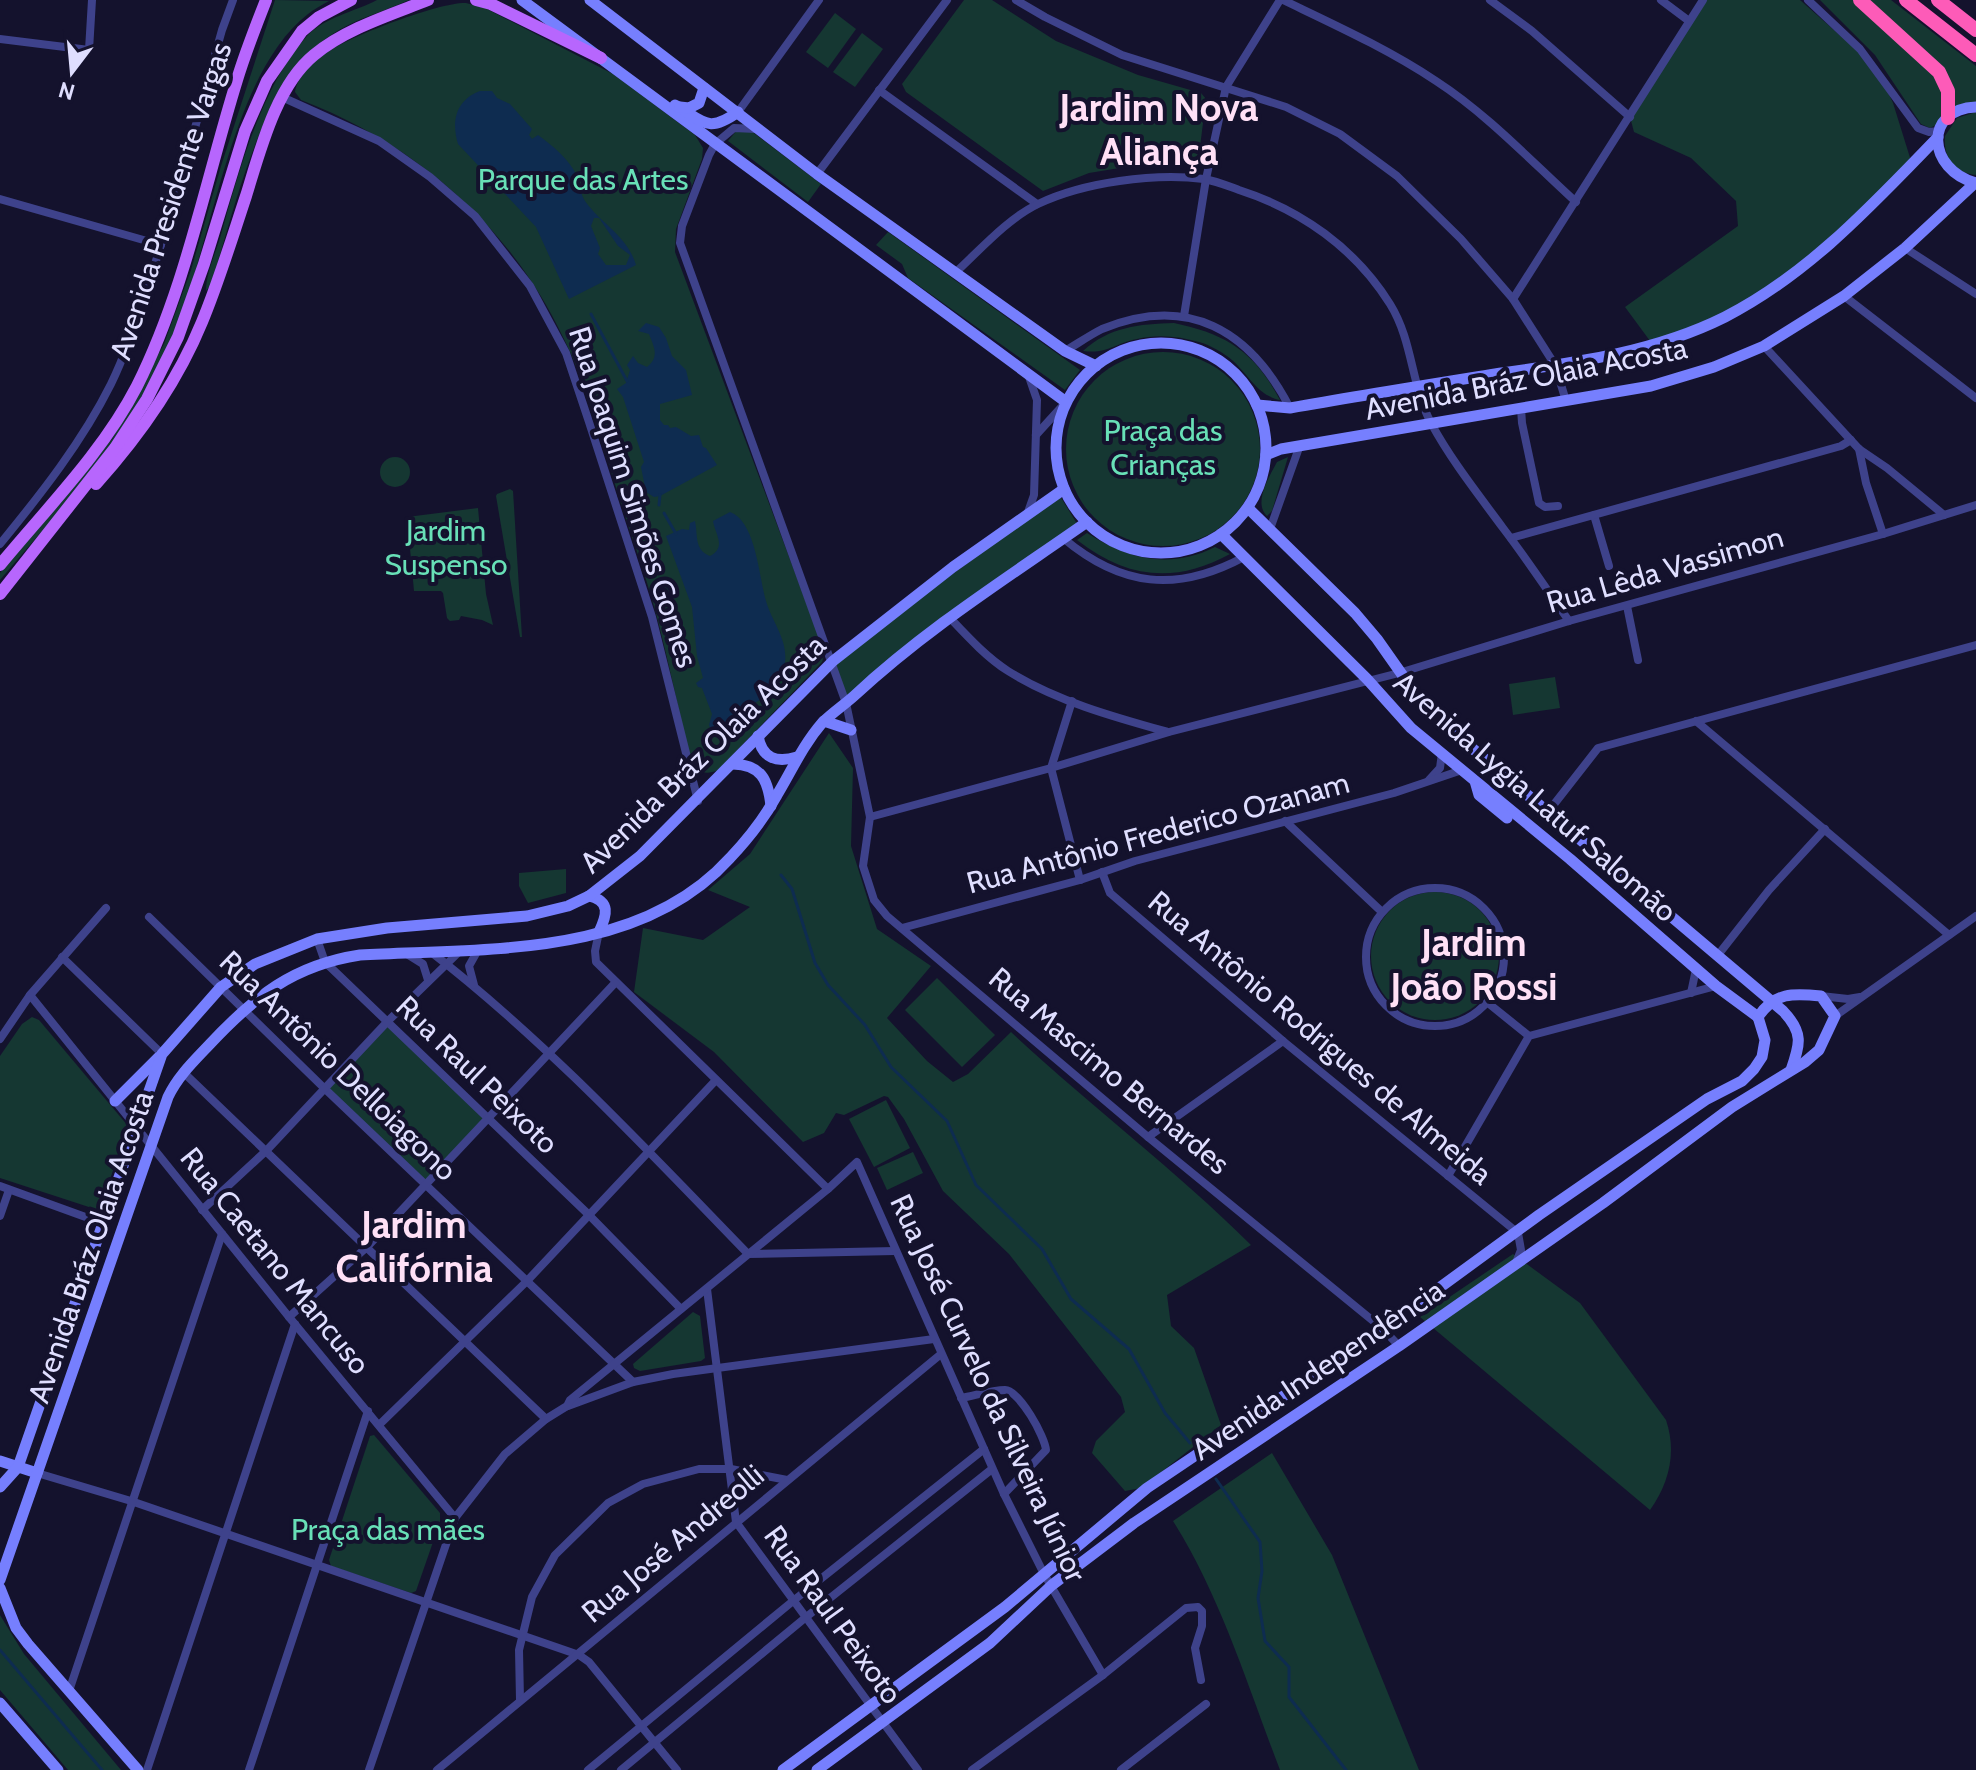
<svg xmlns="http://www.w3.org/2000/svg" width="1976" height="1770" viewBox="0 0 1976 1770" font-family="Cabin,sans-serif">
<rect width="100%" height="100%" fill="#14122d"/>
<g fill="#153732">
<path d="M275 0 329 1C322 5 314 9 308 14 226 78 213 255 167 348 149 384 130 421 106 453 74 497 35 538 0 580V573L112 439 164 344 191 270 221 166Z"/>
<path d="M377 0H409C383 12 354 19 331 35 261 81 235 208 211 285L206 291C206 274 215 254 220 238 238 175 261 86 307 36 325 17 354 12 377 0Z"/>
<path d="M964 0H992L1056 41 1138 75 1201 93 1206 99 1198 163 1191 166 1144 164 1089 173 1043 191 906 92 902 84Z"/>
<path d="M1703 0H1800L1877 68 1893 103 1912 164 1781 283 1724 318 1653 345 1625 307 1738 226 1736 201 1691 158 1634 132 1630 117Z"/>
<path d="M1820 0H1854C1876 19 1931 60 1940 85 1945 98 1943 110 1940 123L1930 128 1921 124 1875 55Z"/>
<path d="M1866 0H1891L1976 66V103L1952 111V90Z"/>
<path d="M466 3 485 8 613 74 695 135 703 148 702 159 676 229 675 252 825 653 822 662 718 770C707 775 698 773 691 763 680 716 670 668 658 621 647 578 631 536 618 494 602 442 588 387 564 339 511 227 416 144 301 100L295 92C297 76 317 58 331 50 354 35 440 2 466 3Z"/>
<path d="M835 13 856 29 828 68 806 52Z"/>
<path d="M862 33 883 49 855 87 833 72Z"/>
<path d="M1976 112V175C1954 173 1943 157 1945 136L1957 118Z"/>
<path d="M742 124 821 184 808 202 728 141Z"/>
<path d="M888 232 1080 370 1065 390 908 278 902 264 876 245Z"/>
<path d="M1174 323C1226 334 1254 351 1280 400 1258 396 1248 374 1232 360 1224 353 1210 345 1199 342 1179 336 1157 334 1137 339 1113 344 1108 354 1083 351 1109 327 1139 324 1174 323Z"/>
<circle cx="1163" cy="449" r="97"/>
<circle cx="395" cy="472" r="15"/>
<path d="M1288 457 1272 511 1267 516C1253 503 1269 477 1277 462Z"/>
<path d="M510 489 513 491 522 637H520L496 496 497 494Z"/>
<path d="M1060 496 1079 527 1047 548 846 703 833 661Z"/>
<path d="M478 508 486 594 493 625 482 620 461 616 459 620 450 621 447 618 443 593 441 591H414L407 517Z"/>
<path d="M1087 533C1128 559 1169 570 1215 547L1230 554C1175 584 1127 579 1077 540Z"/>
<path d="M1555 677 1560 708 1513 715 1509 684Z"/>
<path d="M829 733 853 768 851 846 877 929 931 966 887 1018 927 1061 953 1082 968 1074 1011 1032C1089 1105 1175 1169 1251 1245L1167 1295 1171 1326 1194 1348 1221 1425 1141 1488 1125 1491 1092 1453 1096 1441 1125 1412 1121 1397 1009 1254 943 1191 904 1119 888 1097 884 1096 844 1115 836 1113 824 1133 803 1142 714 1052 634 992 643 928 703 940 750 907 708 890 750 854Z"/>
<path d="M566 869V893L528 903 519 886V873Z"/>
<circle cx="1435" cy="956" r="64"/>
<path d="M937 978 995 1035 962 1067 905 1010Z"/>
<path d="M32 1017 39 1020 128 1126 100 1209H95L0 1178V1056L22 1024Z"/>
<path d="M387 1022 488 1118 425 1184 324 1088Z"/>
<path d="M886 1100 910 1148 874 1167 849 1119Z"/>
<path d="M913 1152 923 1173 887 1190 877 1168Z"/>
<path d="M1513 1254 1580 1303 1666 1420C1677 1453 1669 1483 1650 1510L1420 1317Z"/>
<path d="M693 1312 700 1316 705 1358 701 1361 640 1371 634 1368 633 1364Z"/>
<path d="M374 1435 440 1513V1522L416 1591 411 1593 331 1566 329 1560 370 1436Z"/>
<path d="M1272 1453 1332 1555 1419 1770H1280C1248 1687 1221 1597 1173 1521Z"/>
<path d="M0 1615 24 1654 121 1770H68L0 1690Z"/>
</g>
<g fill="#0e2c50" fill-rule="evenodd">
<path d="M480 91H492L497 98 510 104 532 129 529 135 532 139 538 135C553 146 569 159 577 176 580 184 580 194 585 201 601 224 627 235 636 265L569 299 536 227 458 144C451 121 456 100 480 91ZM594 218H599L618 246 630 255 626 265H606L598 254 600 248 591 226Z"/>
<path d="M646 323 659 327 666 338 672 356 686 370 692 395 660 404V420L664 425H668L670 428 676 427 691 436 699 435 703 447 706 448 717 465 660 496 654 497 646 492 641 467 644 462 623 397 617 389 626 383 630 370 627 365 633 356 638 363 647 367C660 357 654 347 649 334L638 331Z"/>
<path d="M730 512C756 521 759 578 766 601 773 625 792 644 783 671 778 686 768 695 755 703 750 705 742 708 739 712 735 719 733 728 729 735L721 738 713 735 709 725 712 714 702 688 698 687 696 683 703 678 697 656 692 607 666 536 682 529 689 530 690 523 695 521C698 535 694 550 710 556 727 547 715 534 713 521Z"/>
</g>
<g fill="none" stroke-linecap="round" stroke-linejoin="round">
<g stroke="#0e2c50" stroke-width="3">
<path d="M591 314 627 381"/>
<path d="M659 505 660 495"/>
<path d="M664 513 676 534"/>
<path d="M781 875 792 889 815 963 828 985 865 1025 891 1067 947 1121 976 1185 1042 1249 1071 1299 1129 1349 1165 1413 1190 1443"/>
<path d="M1216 1479 1260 1542 1262 1571 1258 1598 1265 1641 1289 1667V1697L1346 1770"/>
<path d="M0 1650 102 1770"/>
</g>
<g stroke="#3e428b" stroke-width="8">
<path d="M1016 0 1045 17 1122 55 1286 107 1340 134 1397 176 1461 239 1513 299 1555 365 1566 401"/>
<path d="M1283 0C1335 25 1388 49 1436 81 1487 114 1531 161 1576 202"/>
<path d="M1490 0 1532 31 1630 117"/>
<path d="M1661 0 1689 21"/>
<path d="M1808 0 1860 49 1918 128 1929 132 1939 131"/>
<path d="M0 39 89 50 92 0"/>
<path d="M879 90 1037 204"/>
<path d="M284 98 379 141 430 177 475 216 530 286 566 353 589 422 652 617 698 801"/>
<path d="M738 112 819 0"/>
<path d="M756 129 734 128 715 144 709 155 682 226 680 243 846 703 870 817 863 866 874 900 887 916 1148 1137 1383 1329 1399 1346"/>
<path d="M817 174 947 0"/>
<path d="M0 199 161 245"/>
<path d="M1905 248 1976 294"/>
<path d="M955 273C980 250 1007 219 1038 204 1084 182 1154 173 1204 179 1216 181 1228 186 1239 190 1301 210 1355 248 1390 304 1413 341 1411 385 1431 423 1451 460 1478 494 1503 528 1526 558 1547 590 1569 621"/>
<path d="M1844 296 1976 398"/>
<path d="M1513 299 1703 0"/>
<path d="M1184 316 1206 179 1226 87 1280 0"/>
<path d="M1764 346 1859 449 1887 468 1944 515"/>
<path d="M1065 351C1077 344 1090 335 1102 329 1188 294 1250 330 1290 408"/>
<path d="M1028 374 1037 400 1034 495 1028 512"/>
<path d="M1521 408 1522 423 1539 503 1545 507 1558 506"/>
<path d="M1036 435 1066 402"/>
<path d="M1859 449 1866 483 1883 534"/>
<path d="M1594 515 1609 566"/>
<path d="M1270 529 1300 445"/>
<path d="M1063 538C1121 587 1177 593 1244 557"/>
<path d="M1511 538 1841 446 1851 440"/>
<path d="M0 544C41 494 82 442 111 384 128 349 139 312 151 276 178 195 199 112 222 30L233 0"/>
<path d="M1627 606 1638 660"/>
<path d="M949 617C967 636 986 657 1008 671 1056 701 1114 717 1168 732"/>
<path d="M1072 701 1051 768 1080 880"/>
<path d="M1696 721 1949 935"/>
<path d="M1429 780 1440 768 1442 753"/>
<path d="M1548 812 1598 748 1976 645"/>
<path d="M870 817 1051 768 1169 732 1399 673 1569 621 1883 534 1976 505"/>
<path d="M1285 821 1382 912"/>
<path d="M1102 872 1110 893 1283 1041 1518 1233 1521 1250 1515 1265"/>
<circle cx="1435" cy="957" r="69"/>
<path d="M149 917 324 1088 633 1382"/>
<path d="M902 928 1080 880 1135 861 1394 793 1462 770"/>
<path d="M599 932 595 951 596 962 828 1189"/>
<path d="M317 939 325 962 588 1214 681 1309"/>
<path d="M431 952C546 1041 647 1150 748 1254L895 1251"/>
<path d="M407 954 423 964 428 980"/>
<path d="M1718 955 1769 890 1825 829"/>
<path d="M62 957 162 1054"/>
<path d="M474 985 469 966 478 950"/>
<path d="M1691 993 1696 969"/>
<path d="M30 995 289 1317 455 1518"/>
<path d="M1821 996 1848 999 1860 997"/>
<path d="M1488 1003 1529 1036"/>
<path d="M1835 1016 1976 916"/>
<path d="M0 1039 30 995 106 908"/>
<path d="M183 1072 546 1419"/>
<path d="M1148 1137 1283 1041"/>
<path d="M1448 1176 1529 1036 1716 986"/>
<path d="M0 1186 102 1223"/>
<path d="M202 1210 267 1150 387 1022 461 950"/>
<path d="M0 1216 9 1190"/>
<path d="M707 1289 736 1522 918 1770"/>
<path d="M289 1317 368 1246 615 983"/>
<path d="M961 1398C974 1396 991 1390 1005 1390 1020 1391 1045 1437 1046 1450L1004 1494"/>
<path d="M568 1406 633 1382 673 1374 934 1339"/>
<path d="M379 1425 527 1281 716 1080"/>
<path d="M37 1473 131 1501 579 1655 589 1662 677 1770"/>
<path d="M69 1691 222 1234"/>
<path d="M520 1700 519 1650 532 1597 555 1555 608 1503 643 1484 699 1469H731L787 1480"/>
<path d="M147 1770 295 1324"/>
<path d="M249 1770 368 1411"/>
<path d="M369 1770 455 1518 505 1454 546 1419 567 1406 570 1400 828 1189 857 1162 1004 1494 1044 1574 1103 1675"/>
<path d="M437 1770 941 1354"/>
<path d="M588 1770 793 1601 984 1449"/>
<path d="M621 1770 805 1618 992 1469"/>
<path d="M972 1770 1103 1675 1186 1608 1198 1607 1202 1611V1626L1195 1648 1201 1680"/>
<path d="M1121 1770 1206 1704"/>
</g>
<g stroke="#767ffe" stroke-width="11">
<path d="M522 0 1066 402"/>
<path d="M590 0 817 174 1065 351 1096 366"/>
<path d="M675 105C704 121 707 134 738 112"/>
<path d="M680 107 689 108 699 103 704 88"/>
<path d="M1976 107C1923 109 1927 170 1976 183"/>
<circle cx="1161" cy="448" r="105"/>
<path d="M1257 405 1290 408C1358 396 1427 385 1495 374 1573 363 1653 353 1725 317 1809 274 1873 204 1938 137"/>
<path d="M1266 455 1281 449 1651 386 1714 367 1764 346 1844 296 1905 248 1975 183"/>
<path d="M1248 508 1355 613 1377 639 1427 710 1783 1011C1804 1033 1800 1044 1791 1070"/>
<path d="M1221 534 1367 679 1411 728 1570 859 1716 986 1758 1017"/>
<path d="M824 721 851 730"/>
<path d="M758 736C762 759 777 763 797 757"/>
<path d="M733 764C761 765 768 779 771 806"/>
<path d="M1475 781 1479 795 1507 818"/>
<path d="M589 896C611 901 607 915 599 932"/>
<path d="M115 1101 159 1057"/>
<path d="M0 1461 37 1473"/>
<path d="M0 1487 18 1467 162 1054 221 987 255 964 317 939 387 928 527 916 568 906 589 896 640 856 833 661 953 567 1064 489"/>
<path d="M0 1580 168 1097C178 1076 194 1061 210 1044 255 996 294 965 360 955 484 948 639 959 730 858 748 839 765 817 777 795 792 770 803 745 822 723 832 713 844 705 854 696 926 629 1007 578 1087 522"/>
<path d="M0 1588 16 1628 28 1644 138 1770"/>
<path d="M0 1703 58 1770"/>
<path d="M783 1770 1005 1607 1147 1488 1383 1329 1539 1215 1707 1099 1742 1081 1754 1069 1762 1057 1765 1040 1758 1017"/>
<path d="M817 1770 990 1643 1052 1585 1134 1523 1399 1346 1603 1203 1732 1107 1805 1062 1819 1050 1835 1016 1821 996C1793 993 1775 992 1758 1017"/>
</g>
<g stroke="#b766fd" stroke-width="12">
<path d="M476 0 491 4 601 58"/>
<path d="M96 484C140 435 177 383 202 322 219 281 232 238 246 196 260 151 276 86 314 55 345 29 390 15 428 0"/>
<path d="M0 565C47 508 103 452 137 386 185 290 205 183 237 80 245 53 256 26 266 0"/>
<path d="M0 594 115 448 147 399 178 337 204 264 245 131 267 81 302 31 319 17 351 0"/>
</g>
<g stroke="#fd5bb8" stroke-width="14">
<path d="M1860 0 1939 72 1948 91V118"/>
<path d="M1906 0 1976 55"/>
<path d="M1938 0 1976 30"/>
</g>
</g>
<g text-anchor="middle" stroke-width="8" stroke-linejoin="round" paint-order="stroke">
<g font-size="30" fill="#68e0b7" stroke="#14122d">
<text x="583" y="190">Parque das Artes</text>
<text x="1163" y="441">Praça das<tspan x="1163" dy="34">Crianças</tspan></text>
<text x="446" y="541">Jardim<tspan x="446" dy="34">Suspenso</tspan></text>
<text x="388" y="1540">Praça das mães</text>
</g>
<g font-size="30" fill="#dfdeff" stroke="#14122d">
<text transform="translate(171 201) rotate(-72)" y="10">Avenida Presidente Vargas</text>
<text transform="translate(1526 379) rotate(-11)" y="10">Avenida Bráz Olaia Acosta</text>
<text transform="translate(633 497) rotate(72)" y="10">Rua Joaquim Simões Gomes</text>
<text transform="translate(1665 570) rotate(-16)" y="10">Rua Lêda Vassimon</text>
<text transform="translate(703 754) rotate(-44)" y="10">Avenida Bráz Olaia Acosta</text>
<text transform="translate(1535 797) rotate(41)" y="10">Avenida Lygia Latuf Salomão</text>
<text transform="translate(1158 833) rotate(-15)" y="10">Rua Antônio Frederico Ozanam</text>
<text transform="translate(1320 1038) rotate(40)" y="10">Rua Antônio Rodrigues de Almeida</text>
<text transform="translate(338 1066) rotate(44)" y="10">Rua Antônio Delloiagono</text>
<text transform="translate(1109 1071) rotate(40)" y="10">Rua Mascimo Bernardes</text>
<text transform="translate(477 1075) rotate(44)" y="10">Rua Raul Peixoto</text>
<text transform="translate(91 1247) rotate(-71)" y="10">Avenida Bráz Olaia Acosta</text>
<text transform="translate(275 1261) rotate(51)" y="10">Rua Caetano Mancuso</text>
<text transform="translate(1318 1370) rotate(-34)" y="10">Avenida Independência</text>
<text transform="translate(988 1388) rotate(65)" y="10">Rua José Curvelo da Silveira Júnior</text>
<text transform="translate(673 1544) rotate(-40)" y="10">Rua José Andreolli</text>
<text transform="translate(833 1615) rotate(54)" y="10">Rua Raul Peixoto</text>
</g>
<g font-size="38" font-weight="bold" fill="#ffe0f6" stroke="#14122d">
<text x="1159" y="121">Jardim Nova<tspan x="1159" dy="44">Aliança</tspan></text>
<text x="1474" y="956">Jardim<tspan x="1474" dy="44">João Rossi</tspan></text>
<text x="414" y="1238">Jardim<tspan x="414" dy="44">Califórnia</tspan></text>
</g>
</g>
<g transform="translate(72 72) rotate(196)" stroke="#14122d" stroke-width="6" paint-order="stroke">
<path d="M0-6L14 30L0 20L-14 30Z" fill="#dfdeff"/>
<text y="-12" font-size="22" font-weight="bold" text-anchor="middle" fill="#dfdeff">N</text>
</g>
</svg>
